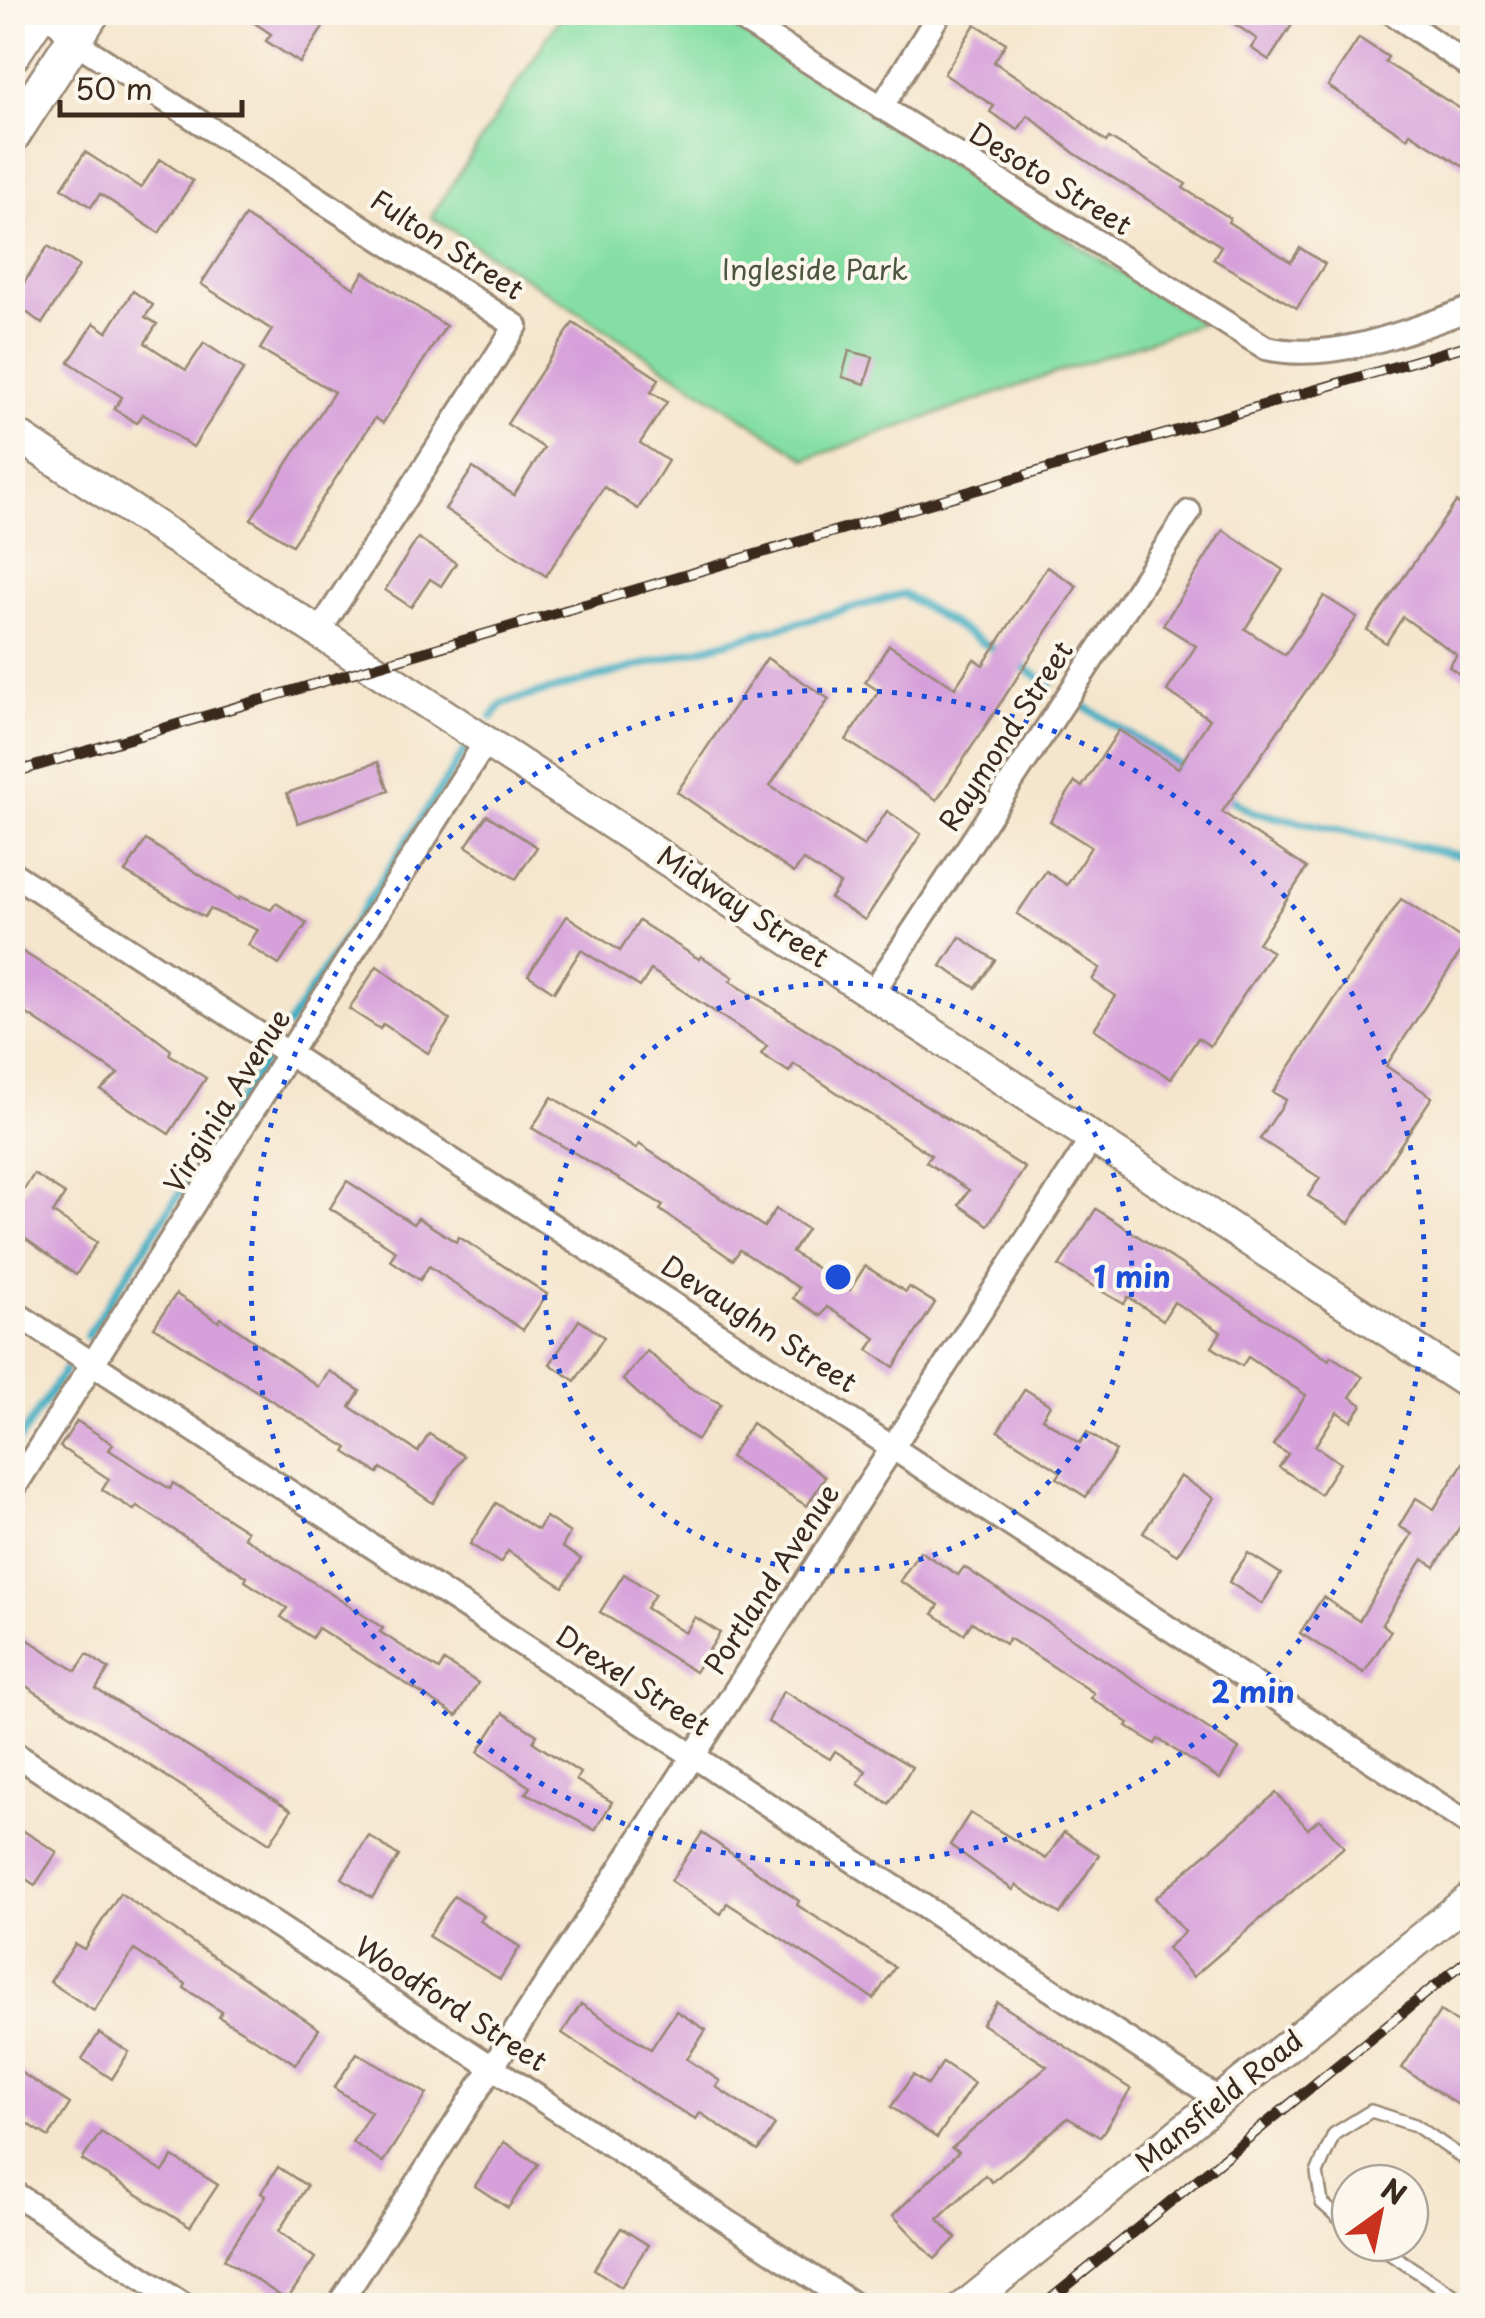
<svg xmlns="http://www.w3.org/2000/svg" width="1485" height="2318" viewBox="0 0 1485 2318" font-family="'Playpen Sans',sans-serif">
<rect width="100%" height="100%" fill="#fbf7ec"/>
<filter id="ink" filterUnits="userSpaceOnUse"><feTurbulence type="fractalNoise" baseFrequency=".01" numOctaves="2"/><feDisplacementMap in="SourceGraphic" scale="20" xChannelSelector="R" yChannelSelector="G"/><feConvolveMatrix kernelMatrix="1 2 1 2 8 2 1 2 1" color-interpolation-filters="sRGB"/></filter>
<filter id="wash" filterUnits="userSpaceOnUse"><feTurbulence type="fractalNoise" baseFrequency=".0048" numOctaves="4" result="noise"/><feDisplacementMap in="SourceGraphic" scale="40" xChannelSelector="R" yChannelSelector="G"/><feGaussianBlur stdDeviation="2.25" result="paint"/><feColorMatrix in="noise" values="0 0 0 0 0 0 0 0 0 0 0 0 0 0 0 0 0 1.4 0 .05"/><feComposite in="paint" operator="in"/></filter>
<g filter="url(#wash)">
<rect width="100%" height="100%" fill="#f5e5cc"/>
<path fill="#85dfa4" stroke="#608461" stroke-width="2.5" d="M563 13H711L1201 323 807 459 431 217Z"/>
<g fill="none" stroke-linecap="round" stroke-linejoin="round">
<g stroke="#43adc2" stroke-width="8">
<path d="M1016 663 1050 684"/>
<path d="M1084 706 1185 769"/>
<path d="M492 717 503 703 903 594 1000 653"/>
<path d="M1226 796 1252 812 1472 858"/>
<path d="M288 1026 466 749"/>
<path d="M87 1336 266 1060"/>
<path d="M12 1451 65 1370"/>
</g>
</g>
<g id="blocks">
<g fill="#d6a0da">
<path d="M238 12H333L300 63 266 41 271 34Z"/>
<path d="M1217 12H1283L1295 20 1269 60 1251 48 1257 39Z"/>
<path d="M975 24 1006 43 994 62 1062 106 1106 142 1109 138 1186 184 1183 188 1230 218 1228 222 1291 262 1300 248 1325 264 1297 308 1213 259 1221 246 1074 153 1028 115 1018 130 990 112 994 106 944 74Z"/>
<path d="M1359 38 1388 57 1385 62 1472 116V172L1410 133 1407 138 1328 86Z"/>
<path d="M85 152 141 188 160 159 193 181 159 233 100 194 91 207 62 188Z"/>
<path d="M245 216 354 288 364 272 446 326 383 423 375 418 292 545 251 519 334 392 260 349 272 330 201 284Z"/>
<path d="M48 246 79 266 42 324 12 301Z"/>
<path d="M133 291 153 305 145 317 157 324 145 343 186 370 204 343 244 369 193 447 143 414 137 423 114 409 122 397 69 362 94 323 107 332Z"/>
<path d="M573 323 659 379 651 392 667 402 640 443 668 461 638 509 604 487 546 576 445 509 473 468 514 495 544 448 507 424Z"/>
<path d="M849 351 873 357 865 384 842 377Z"/>
<path d="M1456 502 1472 513V683L1449 667 1457 655 1403 617 1386 643 1367 630Z"/>
<path d="M1223 530 1283 570 1245 629 1285 655 1324 596 1357 617 1222 812 1307 868 1258 943 1272 952 1210 1046 1198 1038 1171 1079 1094 1029 1116 996 1092 980 1100 968 1017 914 1046 871 1067 885 1091 847 1050 821 1075 782 1082 787 1119 730 1178 768 1210 719 1167 691 1196 646 1163 625Z"/>
<path d="M418 538 456 563 441 586 430 579 411 607 385 590Z"/>
<path d="M1047 567 1077 586 937 800 846 740 879 691 865 682 889 645 955 688 974 659 983 665Z"/>
<path d="M767 658 829 699 770 786 864 846 887 811 921 834 865 920 830 898 840 884 803 860 794 873 677 792Z"/>
<path d="M378 762 389 791 298 823 287 793Z"/>
<path d="M487 815 537 847 516 879 466 846Z"/>
<path d="M146 840 239 900 240 897 271 910 276 903 307 923 279 965 248 945 258 930 210 909 204 917 125 872Z"/>
<path d="M1401 899 1467 942 1386 1066 1432 1097 1349 1223 1308 1196 1320 1178 1260 1139 1286 1100 1273 1092Z"/>
<path d="M567 916 620 951 639 921 699 959 701 956 733 977 730 981 1025 1168 988 1225 959 1205 969 1190 926 1162 931 1155 794 1064 789 1072 761 1054 767 1046 651 970 640 987 581 950 554 992 528 975Z"/>
<path d="M960 937 995 960 976 988 941 966Z"/>
<path d="M12 945 136 1023 171 1050 169 1054 206 1078 169 1134 101 1090 118 1074 12 1004Z"/>
<path d="M377 966 450 1020 428 1053 383 1024 380 1029 349 1009Z"/>
<path d="M552 1097 636 1149 639 1144 764 1227 776 1209 807 1229 792 1252 850 1290 865 1266 906 1292 909 1287 935 1303 894 1367 868 1350 876 1338 827 1307 821 1316 793 1298 799 1288 740 1250 733 1260 660 1210 663 1205 532 1128Z"/>
<path d="M34 1174 65 1194 53 1213 97 1242 76 1275 12 1229V1208Z"/>
<path d="M347 1181 413 1224 418 1218 456 1242 459 1237 547 1294 523 1330 429 1266 420 1280 390 1260 396 1251 330 1208Z"/>
<path d="M1096 1209 1329 1360 1331 1356 1363 1377 1350 1397 1362 1405 1351 1421 1337 1412 1315 1446 1340 1463 1320 1494 1279 1467 1288 1454 1273 1445 1306 1395 1248 1357 1242 1366 1212 1347 1221 1332 1174 1302 1163 1320 1128 1297 1124 1304 1059 1266Z"/>
<path d="M176 1294 219 1322 221 1318 319 1387 329 1371 360 1391 350 1407 418 1452 429 1434 464 1456 433 1503 381 1468 378 1473 345 1452 348 1448 154 1327Z"/>
<path d="M579 1320 604 1337 575 1381 550 1364Z"/>
<path d="M647 1351 689 1387 721 1404 697 1440 668 1421 623 1380Z"/>
<path d="M1025 1389 1050 1405 1042 1418 1080 1443 1087 1432 1116 1451 1086 1497 1057 1478 1061 1472 998 1431Z"/>
<path d="M77 1421 113 1444 109 1450 170 1489 173 1483 247 1531 244 1537 383 1628 380 1632 439 1670 444 1661 478 1683 457 1716 318 1628 312 1638 281 1617 287 1608 245 1581 247 1577 137 1506 134 1510 102 1490 109 1479 60 1447Z"/>
<path d="M752 1423 825 1477 807 1506 730 1457Z"/>
<path d="M1472 1449V1507L1435 1567 1423 1559 1382 1624 1391 1631 1364 1673 1300 1633 1323 1597 1359 1621 1412 1534 1399 1526 1416 1498 1434 1509Z"/>
<path d="M1180 1476 1214 1498 1177 1555 1143 1533Z"/>
<path d="M496 1503 538 1530 546 1517 570 1533 562 1547 581 1559 563 1587 508 1551 500 1563 470 1544Z"/>
<path d="M920 1551 958 1575 964 1567 1239 1749 1220 1779 1158 1739 1155 1744 1127 1726 1129 1723 1091 1698 1094 1693 1009 1638 1005 1644 972 1622 964 1634 933 1614 939 1605 900 1581Z"/>
<path d="M1248 1553 1281 1574 1262 1604 1229 1582Z"/>
<path d="M624 1574 655 1594 646 1608 685 1633 695 1617 720 1633 695 1672 600 1612Z"/>
<path d="M12 1629 76 1671 87 1654 109 1669 96 1689 291 1810 270 1843 12 1677Z"/>
<path d="M783 1691 912 1767 889 1804 858 1784 866 1771 835 1751 830 1759 768 1722Z"/>
<path d="M503 1713 537 1735 533 1742 580 1773 576 1780 612 1802 595 1830 526 1793 530 1787 478 1752Z"/>
<path d="M1276 1793 1308 1829 1319 1819 1344 1847 1193 1977 1167 1948 1185 1932 1155 1898Z"/>
<path d="M970 1813 1046 1859 1064 1832 1099 1855 1060 1914 1016 1885 1013 1890 950 1845Z"/>
<path d="M22 1830 57 1852 35 1885 12 1870V1845Z"/>
<path d="M702 1833 799 1901 797 1905 895 1967 874 1999 727 1903 721 1914 671 1881Z"/>
<path d="M369 1836 399 1856 372 1898 342 1878Z"/>
<path d="M120 1893 319 2029 296 2064 219 2017 222 2012 184 1988 186 1984 134 1950 94 2011 50 1982 75 1944 84 1949Z"/>
<path d="M454 1896 484 1916 480 1921 520 1947 500 1979 428 1936Z"/>
<path d="M997 2002 1131 2089 1100 2137 1068 2118 992 2182 985 2175 938 2219 956 2238 935 2259 893 2215 959 2152 952 2148 1047 2066 982 2024Z"/>
<path d="M581 2004 651 2049 676 2011 706 2030 687 2059 720 2081 716 2087 775 2125 758 2151 700 2113 696 2119 661 2099 562 2033Z"/>
<path d="M1440 2011 1472 2032V2114L1402 2068Z"/>
<path d="M99 2033 129 2052 112 2079 82 2059Z"/>
<path d="M357 2053 427 2094 383 2162 352 2142 371 2112 334 2088Z"/>
<path d="M943 2062 974 2083 937 2138 891 2107 913 2075 928 2085Z"/>
<path d="M12 2067 70 2104 49 2137 12 2114Z"/>
<path d="M101 2132 163 2172 173 2157 218 2185 190 2227 82 2160Z"/>
<path d="M504 2142 538 2164 508 2208 475 2186Z"/>
<path d="M278 2167 307 2186 279 2231 315 2258 287 2300 224 2259 266 2196 261 2193Z"/>
<path d="M621 2228 648 2245 621 2287 594 2269Z"/>
</g>
</g>
</g>
<g filter="url(#ink)">
<use href="#blocks" fill-opacity="0" stroke="#988875" stroke-width="2.5"/>
<g fill="none" stroke-linecap="round" stroke-linejoin="round">
<defs>
<g id="lane">
<path d="M1350 2228 1322 2203 1317 2173 1334 2134 1371 2111 1415 2125 1472 2164"/>
<path d="M1373 2243 1471 2306"/>
</g>
<g id="street">
<path d="M48 12 74 41 516 326 320 630"/>
<path d="M730 12 1266 348C1333 363 1410 331 1472 308"/>
<path d="M1391 12 1472 68"/>
<path d="M881 108 940 12"/>
<path d="M12 873 1472 1826"/>
<path d="M873 992 1189 512"/>
<path d="M12 1311 1220 2100"/>
<path d="M12 1491 487 740"/>
<path d="M12 1752 856 2306"/>
<path d="M12 2192 185 2306"/>
<path d="M338 2306 1093 1137"/>
</g>
<g id="secondary">
<path d="M12 432 1472 1386"/>
<path d="M965 2306 1472 1897"/>
</g>
<g id="primary">
<path d="M12 54 40 12"/>
<path d="M12 135 92 12"/>
</g>
</defs>
<use href="#lane" stroke="#988875" stroke-width="16"/>
<use href="#street" stroke="#988875" stroke-width="28"/>
<use href="#secondary" stroke="#988875" stroke-width="35"/>
<use href="#primary" stroke="#988875" stroke-width="40"/>
<use href="#lane" stroke="#fff" stroke-width="11"/>
<use href="#street" stroke="#fff" stroke-width="22"/>
<use href="#secondary" stroke="#fff" stroke-width="30"/>
<use href="#primary" stroke="#fff" stroke-width="35"/>
<defs>
<g id="rail">
<path d="M12 773 1472 344"/>
<path d="M1042 2306 1472 1956"/>
</g>
</defs>
<use href="#rail" stroke="#3b2a1e" stroke-width="11"/>
<use href="#rail" stroke="#fbf7ec" stroke-width="8" stroke-dasharray="22" stroke-linecap="butt"/>
</g>
</g>
<g fill="none" stroke="#1d4ed8" stroke-width="5" stroke-dasharray="5 10">
<circle cx="838" cy="1277" r="294"/>
<circle cx="838" cy="1277" r="587"/>
</g>
<g text-anchor="middle" stroke-width="8" stroke-linejoin="round" paint-order="stroke">
<g font-size="28" fill="#3b2a1e" stroke="#fbf7ec">
<text transform="translate(1050 179) rotate(32)" y="10">Desoto Street</text>
<text transform="translate(447 245) rotate(33)" y="10">Fulton Street</text>
<text transform="translate(1006 736) rotate(-57)" y="10">Raymond Street</text>
<text transform="translate(743 907) rotate(33)" y="10">Midway Street</text>
<text transform="translate(227 1101) rotate(-58)" y="10">Virginia Avenue</text>
<text transform="translate(759 1324) rotate(33)" y="10">Devaughn Street</text>
<text transform="translate(772 1579) rotate(-57)" y="10">Portland Avenue</text>
<text transform="translate(633 1681) rotate(33)" y="10">Drexel Street</text>
<text transform="translate(451 2004) rotate(33)" y="10">Woodford Street</text>
<text transform="translate(1219 2101) rotate(-39)" y="10">Mansfield Road</text>
</g>
<g font-size="28" fill="#4e5740" stroke="#fbf7ec">
<text x="815" y="280">Ingleside Park</text>
</g>
</g>
<circle cx="838" cy="1277" r="15" fill="#1d4ed8" stroke="#fbf7ec" stroke-width="5"/>
<g font-size="30" text-anchor="middle" font-weight="bold" fill="#1d4ed8" stroke="#fbf7ec" stroke-width="8" stroke-linejoin="round" paint-order="stroke">
<text x="1132" y="1288">1 min</text>
<text x="1253" y="1703">2 min</text>
</g>
<rect width="1485" height="2318" fill="none" stroke="#fbf7ec" stroke-width="50"/>
<g transform="translate(1380 2213) rotate(33)"><circle r="48" fill="#fbf7ec" stroke="#aea59a" stroke-width="2.5"/>
<path d="M0-8L18 38L0 25L-18 38Z" fill="#c8321e"/>
<text y="-15" font-size="28" font-weight="bold" text-anchor="middle" fill="#3b2a1e">N</text>
</g>
<path d="M60 100v15h182v-15" fill="none" stroke="#3b2a1e" stroke-width="5"/>
<text x="75" y="100" font-size="30" fill="#3b2a1e" stroke="#fbf7ec" stroke-width="8" paint-order="stroke">50 m</text>
</svg>
